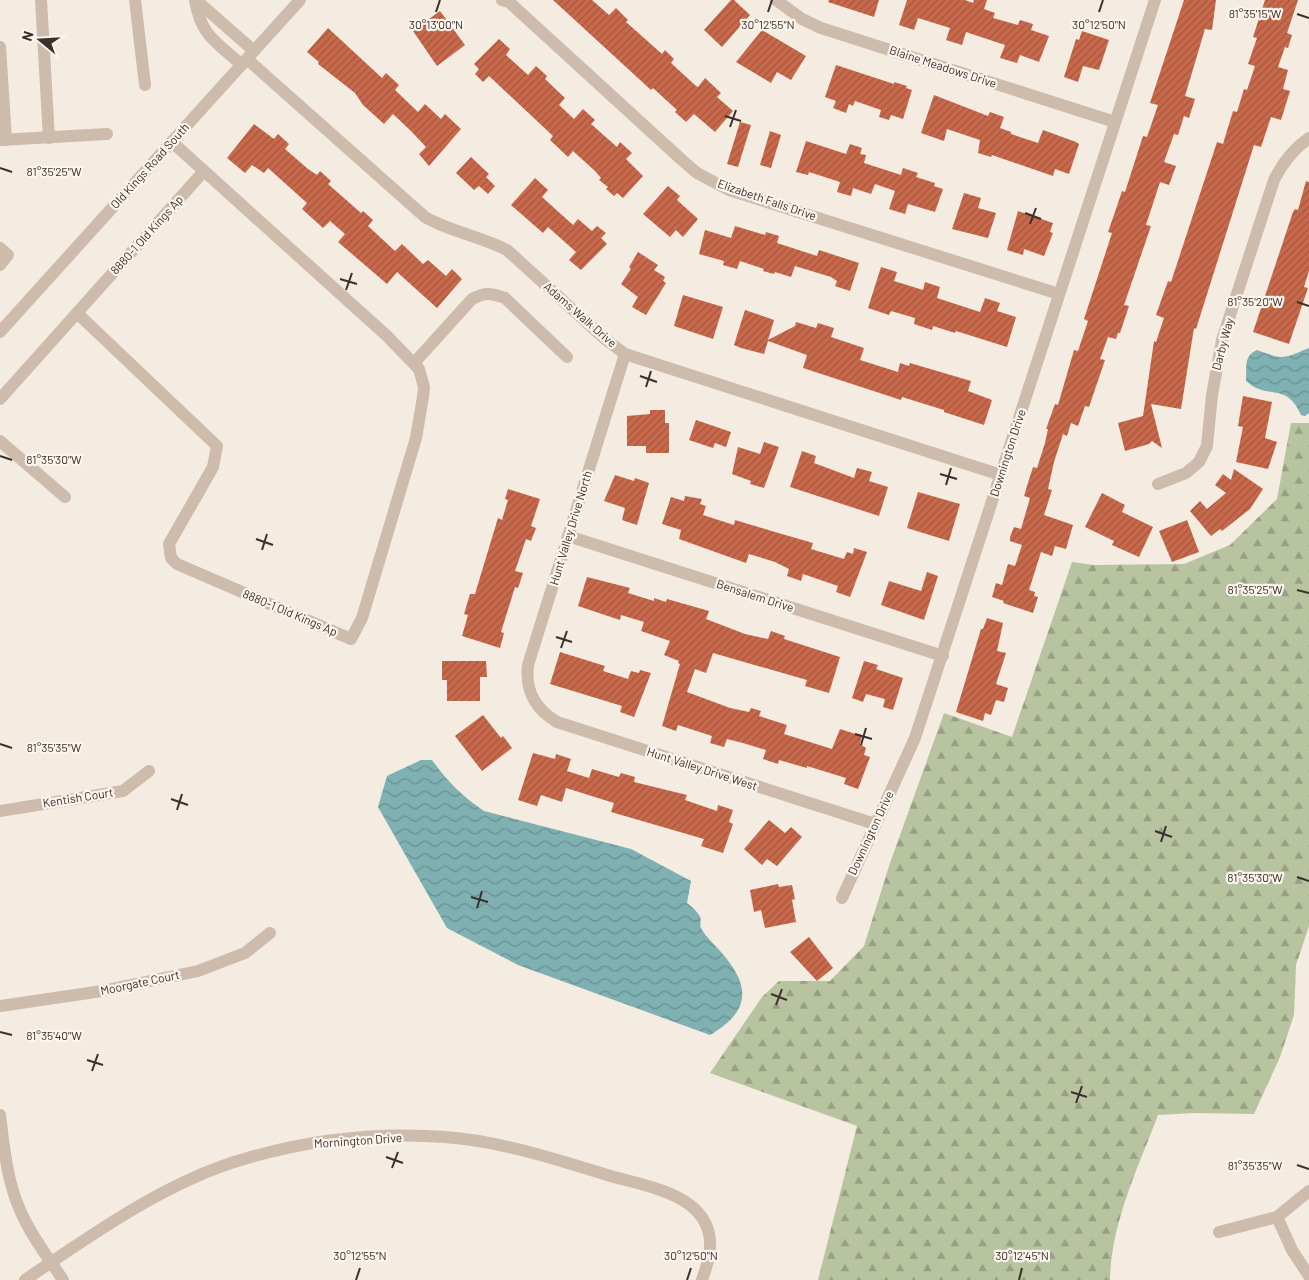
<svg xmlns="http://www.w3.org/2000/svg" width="1309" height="1280" viewBox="0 0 1309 1280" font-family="Barlow,sans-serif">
<defs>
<pattern id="forest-firs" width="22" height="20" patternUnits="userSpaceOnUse" patternTransform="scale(1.25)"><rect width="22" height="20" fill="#b8c4a0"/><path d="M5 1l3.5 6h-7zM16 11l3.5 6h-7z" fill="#97a083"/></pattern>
<pattern id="water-waves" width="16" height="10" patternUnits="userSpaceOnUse" patternTransform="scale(1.25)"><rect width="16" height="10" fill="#7fb0b2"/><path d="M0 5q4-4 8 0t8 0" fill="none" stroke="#699091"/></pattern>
<pattern id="building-hatch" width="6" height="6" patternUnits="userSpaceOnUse" patternTransform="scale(1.25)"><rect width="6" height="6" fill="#c8694b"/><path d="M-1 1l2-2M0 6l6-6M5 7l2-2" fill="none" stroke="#a4573f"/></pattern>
</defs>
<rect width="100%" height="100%" fill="#f4ebe1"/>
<path fill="url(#forest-firs)" d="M1291 423H1309V926L1296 965 1294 1015 1280 1057 1254 1114 1195 1113 1158 1115C1138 1168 1111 1223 1110 1280H818L857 1126 710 1073 762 997 779 981H830L864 946 890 863 944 713 1012 737 1072 562 1093 565 1184 564 1230 545 1277 499Z"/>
<g fill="url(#water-waves)">
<path d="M1309 348V413L1305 416 1301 415C1286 381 1268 401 1246 381 1247 368 1243 356 1257 350 1284 360 1282 359 1309 348Z"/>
<path d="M421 760H432C447 781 463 797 484 811L631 849 691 881 687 903C691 906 698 912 700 917 702 920 699 925 701 928 705 936 715 945 721 952 751 986 751 1011 710 1035L518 965 447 928 378 807 387 776Z"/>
</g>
<g fill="url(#building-hatch)">
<path d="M553 0H592L609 15 616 8 628 20 626 22 662 54 665 50 674 59 671 63 696 86 698 87 705 78 721 93 717 97 733 111 715 132 694 114 686 122 675 112 677 110 653 88 651 90Z"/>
<path d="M731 0H734L750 15 722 47 704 30Z"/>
<path d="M829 0H879L874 17 828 2Z"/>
<path d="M907 0H965L973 3 974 0H987L984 9 995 13 993 18 1018 25 1020 20 1033 24 1031 30 1049 36 1039 62 1020 55 1017 63 1000 58 1005 45 966 32 962 45 946 40 950 28 918 18 914 30 899 25Z"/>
<path d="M1184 0H1216L1212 30 1205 29 1185 96 1195 99 1189 118 1184 116 1178 135 1174 134 1164 162 1176 166 1169 185 1160 182 1146 225 1151 226 1124 305 1129 306 1120 333H1118L1116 339 1108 337 1100 359 1105 360 1089 407 1085 406 1078 426 1071 423 1067 436 1063 434 1054 462 1048 489 1052 490 1044 515 1073 525 1066 549 1055 546 1052 556 1041 552 1029 590 1035 592 1034 596 1038 597 1033 613 1003 603 1004 601 992 597 996 583 1002 585 1008 564 1015 566 1022 545 1010 541V537L1014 527 1021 529 1030 498 1024 496 1027 486 1033 467 1037 468 1045 443 1048 429H1046L1055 404 1058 405 1074 350 1078 351 1088 321 1084 319 1112 233 1108 232 1116 209 1122 191 1125 192 1143 136 1147 137 1158 105 1150 103Z"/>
<path d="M1265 0H1298L1287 33 1292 35 1288 48 1285 47 1278 67 1288 70 1283 89 1290 91 1281 120 1271 117 1261 147 1254 145 1203 307 1196 329 1194 328 1181 409 1151 404 1162 448 1152 441 1149 444 1125 451 1118 423 1143 416 1154 341 1156 342 1164 318 1156 315 1168 281 1171 282 1217 142 1223 144 1233 111 1237 112 1244 89 1247 90 1255 66 1248 64 1257 38 1253 37Z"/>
<path d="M440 11 465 45 437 66 413 31Z"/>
<path d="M328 28 382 78 386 73 399 85 395 90 418 112 425 104 441 119 445 114 461 129 429 166 419 154 426 147 411 131 393 114 384 124 363 105 355 93 318 64 319 62 307 52Z"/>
<path d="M762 30 806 56 791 80 777 72 771 83 736 62Z"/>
<path d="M1082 31 1109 40 1099 70 1083 66 1078 82 1064 77 1076 39 1079 40Z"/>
<path d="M499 39 510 49 506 55 528 75 536 66 547 76 545 79 565 98 559 105 574 119 583 109 595 120 591 124 617 147 620 142 632 153 626 159 643 176 623 198 617 193 614 196 606 189 608 187 599 180 601 178 595 171 573 151 568 157 550 140 553 136 489 76 483 82 475 74 479 69 474 64Z"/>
<path d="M836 65 894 84V82L907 86 906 88 912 90 903 119 891 115 889 120 879 117 881 110 855 101 853 106 849 104 846 113 833 108 836 101 825 97Z"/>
<path d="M934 95 988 116 990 112 1004 117 1000 128 1011 132V134L1038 143 1043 130 1076 142 1079 144 1069 174 1055 169 1053 176 992 155 991 157 978 153 980 140 947 129 944 141 921 133Z"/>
<path d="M740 122 751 125 738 167 727 164Z"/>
<path d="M254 124 274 139 278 134 289 144 285 149 308 169 317 175 320 171 331 181 328 184 361 213 363 211 373 220 368 226 395 251 402 244 423 264 428 260 446 276 452 269 462 279 437 308 397 272 387 284 338 242 345 234 330 221 323 228 302 209 307 203 268 168 264 173 252 165 245 173 227 158Z"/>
<path d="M770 131 781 135 771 168 760 165Z"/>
<path d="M806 141 846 154 850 144 862 148 860 154 866 155 864 163 901 175 903 168 918 173 916 177 935 183 934 186 943 189 935 212 908 204 905 214 889 209 895 191 875 184 871 194 853 188 851 196 837 192 840 182 809 172 808 175 796 172Z"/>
<path d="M471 157 489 174 486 177 495 186 488 194 479 186 474 190 456 173Z"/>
<path d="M535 178 548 190 542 197 573 225 578 219 592 231 597 226 606 233 601 238 607 244 581 270 569 260 576 252 548 227 543 233 511 205Z"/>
<path d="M1306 181 1309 182V271L1304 287 1308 288 1289 344 1253 332 1293 212 1295 209 1298 210Z"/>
<path d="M668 186 680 196 677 200 698 219 683 237 676 230 670 237 643 214Z"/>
<path d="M964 193 981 198 978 208 996 213 988 238 952 229Z"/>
<path d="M1018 211 1053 223 1050 232 1053 233 1044 256 1024 249 1023 255 1007 250Z"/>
<path d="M735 226 765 235 766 232 779 236 777 243 817 256 819 250 859 263 850 291 835 286 837 281 831 277 795 266 791 277 775 272 774 274 763 271 764 269 740 261 737 269 723 265 724 261 699 254 705 230 731 238Z"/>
<path d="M638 252 658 265 654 270 665 277 663 281 666 283 646 315 632 307 638 297 621 284 631 269 629 267Z"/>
<path d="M881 267 897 272 894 281 923 290 925 282 940 287 937 298 980 312 985 298 1000 303 997 311 1016 317 1007 347 956 331 955 333 933 326 932 330 914 324 915 318 891 311 889 315 868 308Z"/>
<path d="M683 295 723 307 713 339 674 326Z"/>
<path d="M745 310 774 320 768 340 795 326 796 322 816 328 818 323 834 328 831 337 864 348 860 360 898 372 900 363 909 366 910 363 971 381 968 391 992 400 984 425 944 412V410L902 397 901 400 803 368 807 355 768 341 764 354 741 348 734 345Z"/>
<path d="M1243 396 1272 402 1265 438 1277 442 1268 469 1236 462 1243 427 1238 426Z"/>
<path d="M650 410H665V423H669V453H646V446H627V416L650 414Z"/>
<path d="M696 420 731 432 726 447 715 443 713 448 689 440Z"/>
<path d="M764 442 779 447 764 488 750 484 751 481 732 474 738 447 760 454Z"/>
<path d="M802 451 816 456 814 463 854 478 857 468 872 472 869 481 888 487 879 516 790 487Z"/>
<path d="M1234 469 1263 489 1250 509 1222 531 1220 529 1211 536 1190 511 1200 501 1207 509 1226 493 1215 485 1223 474 1231 480Z"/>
<path d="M615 475 634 481 635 478 649 483 637 525 622 520 625 508 604 501Z"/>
<path d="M508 489 540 499 531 526 536 528 531 541 526 539 515 571 523 573 518 588 515 587 501 632 504 633 500 648 462 636 468 615 464 614 470 594H475L498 518 502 520 508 500 505 499Z"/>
<path d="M918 492 960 504 949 541 907 528Z"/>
<path d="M1102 493 1125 505 1122 512 1153 527 1139 557 1112 545 1114 541 1085 527Z"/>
<path d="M685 496 702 499 700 504 706 506 703 515 734 525 735 520 775 532 813 543 811 549 844 559 847 552 853 554 854 548 867 552 850 597 836 592 838 586 803 574 801 581 787 576 789 569 775 562 749 554 746 563 679 539 681 530 662 524 671 497 684 501Z"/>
<path d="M1187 520 1199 552 1172 562 1159 531Z"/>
<path d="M927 572 938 576 924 620 881 605 889 581 921 591Z"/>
<path d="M587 577 630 588 628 593 654 601V598L666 602 667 599 709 611 706 619 745 634 768 639 771 631 785 636 784 639 840 657 829 693 805 686 807 680 713 653 706 673 695 669 687 692 730 708 749 712 751 708 761 711 759 716 787 725 784 734 832 749 840 729 862 736 860 744 866 748 864 755 870 757 858 789 844 784 846 778 807 766V768L779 760 778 764 763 759 766 750 743 743 727 739 724 747 710 743 712 736 678 725 676 731 662 726 680 664 678 663 679 661 664 655 670 641 641 631 644 622 621 615 620 620 578 606Z"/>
<path d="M987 618 1003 623 997 651 1006 653 996 684 1008 688 1004 702 996 700 991 715 985 713 983 721 956 712 981 629H983Z"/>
<path d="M560 652 605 666 603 671 628 679 631 671 639 673 640 670 651 673 634 717 620 712 622 706 550 684Z"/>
<path d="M442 661H486L487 677H480V701H447V680H442Z"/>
<path d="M864 661 878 665 876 669 903 678 893 710 883 707 885 699 866 694 863 702 852 698Z"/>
<path d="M483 715 501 738 503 736 512 748 482 771 455 736Z"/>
<path d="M533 753 555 759 556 754 571 759 567 771 589 778 592 769 619 777 621 773 635 777 634 782 687 795 685 800 717 811 718 805 733 810 729 822 733 824 723 853 701 846 704 839 611 812 614 803 566 788 562 802 541 795 537 806 518 800Z"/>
<path d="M769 820 785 833 791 827 802 837 777 866 767 859 762 865 744 849Z"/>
<path d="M778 884 779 887 792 885 795 899 792 900 796 922 765 928 761 910 754 912 750 890Z"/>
<path d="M809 937 833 968 817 981 790 952Z"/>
</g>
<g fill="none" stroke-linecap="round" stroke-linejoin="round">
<g stroke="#cdbbac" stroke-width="12">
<path d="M41 0 49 138"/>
<path d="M135 0 145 85"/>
<path d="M195 0C201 36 216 42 242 65"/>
<path d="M196 0 254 51"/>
<path d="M502 0 509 2 683 161 697 173 729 190 1059 294"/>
<path d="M776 0 802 19 821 28 1115 122"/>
<path d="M0 47 6 140"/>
<path d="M247 59 425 217C451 232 480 236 507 250L605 339 625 354 1001 475"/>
<path d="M0 140 107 134"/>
<path d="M0 248 8 255 0 265"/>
<path d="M77 313 217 446 213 467 169 544 171 558 177 564 351 639 362 618 416 438 423 397 424 387 419 369 387 336 172 142"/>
<path d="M0 332 300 0"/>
<path d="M625 354 528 665C525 691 535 709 557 722L875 824"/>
<path d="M415 362 472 299C485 292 491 293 505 298L567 357"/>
<path d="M0 399 204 171"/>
<path d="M0 441 65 497"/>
<path d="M1158 484 1186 473 1199 462 1207 446 1212 395 1222 340 1274 180C1283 162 1293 149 1309 138"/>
<path d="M568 536 943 656"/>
<path d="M0 811 123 791 149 771"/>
<path d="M842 898 915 738 1155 0"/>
<path d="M0 1006 102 991 198 971 245 953 270 933"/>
<path d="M0 1115C4 1147 7 1181 20 1210 31 1236 48 1257 63 1280"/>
<path d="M1277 1217 1292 1250 1309 1276"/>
<path d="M1219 1232 1277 1217 1309 1191"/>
<path d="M25 1280C91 1235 167 1181 244 1159 308 1140 378 1132 445 1137 500 1141 555 1159 607 1175 643 1186 707 1193 710 1241 711 1255 706 1268 702 1280"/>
</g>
</g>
<path fill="none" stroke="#3b302b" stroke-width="2" d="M436 12 440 0M768 12 772 0M1099 12 1103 0M1297 14 1309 18M725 116 741 121M730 127 736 110M0 168 12 172M1025 213 1041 219M1030 224 1036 208M340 279 357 284M346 290 352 273M1297 302 1309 306M640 376 657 382M646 387 651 371M0 456 12 460M940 474 957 479M946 485 951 468M256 539 273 545M262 550 267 534M1297 590 1309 593M556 637 572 642M561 648 567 631M855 734 872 739M0 744 12 748M861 745 866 728M171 799 188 805M177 810 182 794M1155 831 1172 837M1161 842 1166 826M1297 877 1309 881M471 897 488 902M477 908 482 891M771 994 787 1000M776 1005 782 989M0 1032 12 1035M87 1060 103 1065M92 1071 98 1054M1071 1092 1087 1097M1076 1103 1082 1086M386 1157 403 1163M1297 1165 1309 1169M392 1168 398 1152M356 1280 360 1268M687 1280 691 1268M1019 1280 1022 1268"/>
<g text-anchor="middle" stroke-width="4.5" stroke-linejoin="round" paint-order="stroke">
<g font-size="12" fill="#3b302b" stroke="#fbf5ee">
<text transform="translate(943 67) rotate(18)" y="4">Blaine Meadows Drive</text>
<text transform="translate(150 166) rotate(-48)" y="4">Old Kings Road South</text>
<text transform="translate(767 200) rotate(19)" y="4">Elizabeth Falls Drive</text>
<text transform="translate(147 235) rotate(-48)" y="4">8880-1 Old Kings Ap</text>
<text transform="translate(580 315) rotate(41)" y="4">Adams Walk Drive</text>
<text transform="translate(1223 344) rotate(-75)" y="4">Darby Way</text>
<text transform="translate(1008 453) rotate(-72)" y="4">Downington Drive</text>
<text transform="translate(571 528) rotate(-73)" y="4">Hunt Valley Drive North</text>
<text transform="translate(755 596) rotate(18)" y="4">Bensalem Drive</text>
<text transform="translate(290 613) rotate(23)" y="4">8880-1 Old Kings Ap</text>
<text transform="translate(702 769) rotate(18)" y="4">Hunt Valley Drive West</text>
<text transform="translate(78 798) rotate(-9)" y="4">Kentish Court</text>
<text transform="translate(871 833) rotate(-65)" y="4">Downington Drive</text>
<text transform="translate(140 983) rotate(-12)" y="4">Moorgate Court</text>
<text transform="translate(358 1141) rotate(-4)" y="4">Mornington Drive</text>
</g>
</g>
<g font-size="12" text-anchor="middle" fill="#3b302b" stroke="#fbf5ee" stroke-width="4.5" stroke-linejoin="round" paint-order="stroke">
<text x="1255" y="18">81°35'15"W</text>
<text x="436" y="29">30°13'00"N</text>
<text x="768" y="29">30°12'55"N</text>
<text x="1099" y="29">30°12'50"N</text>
<text x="54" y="176">81°35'25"W</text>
<text x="1255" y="306">81°35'20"W</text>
<text x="54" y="464">81°35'30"W</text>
<text x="1255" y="594">81°35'25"W</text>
<text x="54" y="752">81°35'35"W</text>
<text x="1255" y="882">81°35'30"W</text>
<text x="54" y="1040">81°35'40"W</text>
<text x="1255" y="1170">81°35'35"W</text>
<text x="360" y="1260">30°12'55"N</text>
<text x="691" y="1260">30°12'50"N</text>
<text x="1022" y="1260">30°12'45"N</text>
</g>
<g transform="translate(40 40) rotate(288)" stroke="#fbf5ee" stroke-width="4" paint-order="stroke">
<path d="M0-4L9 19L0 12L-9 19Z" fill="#3b302b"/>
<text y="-8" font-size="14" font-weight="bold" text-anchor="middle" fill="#3b302b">N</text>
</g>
</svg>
